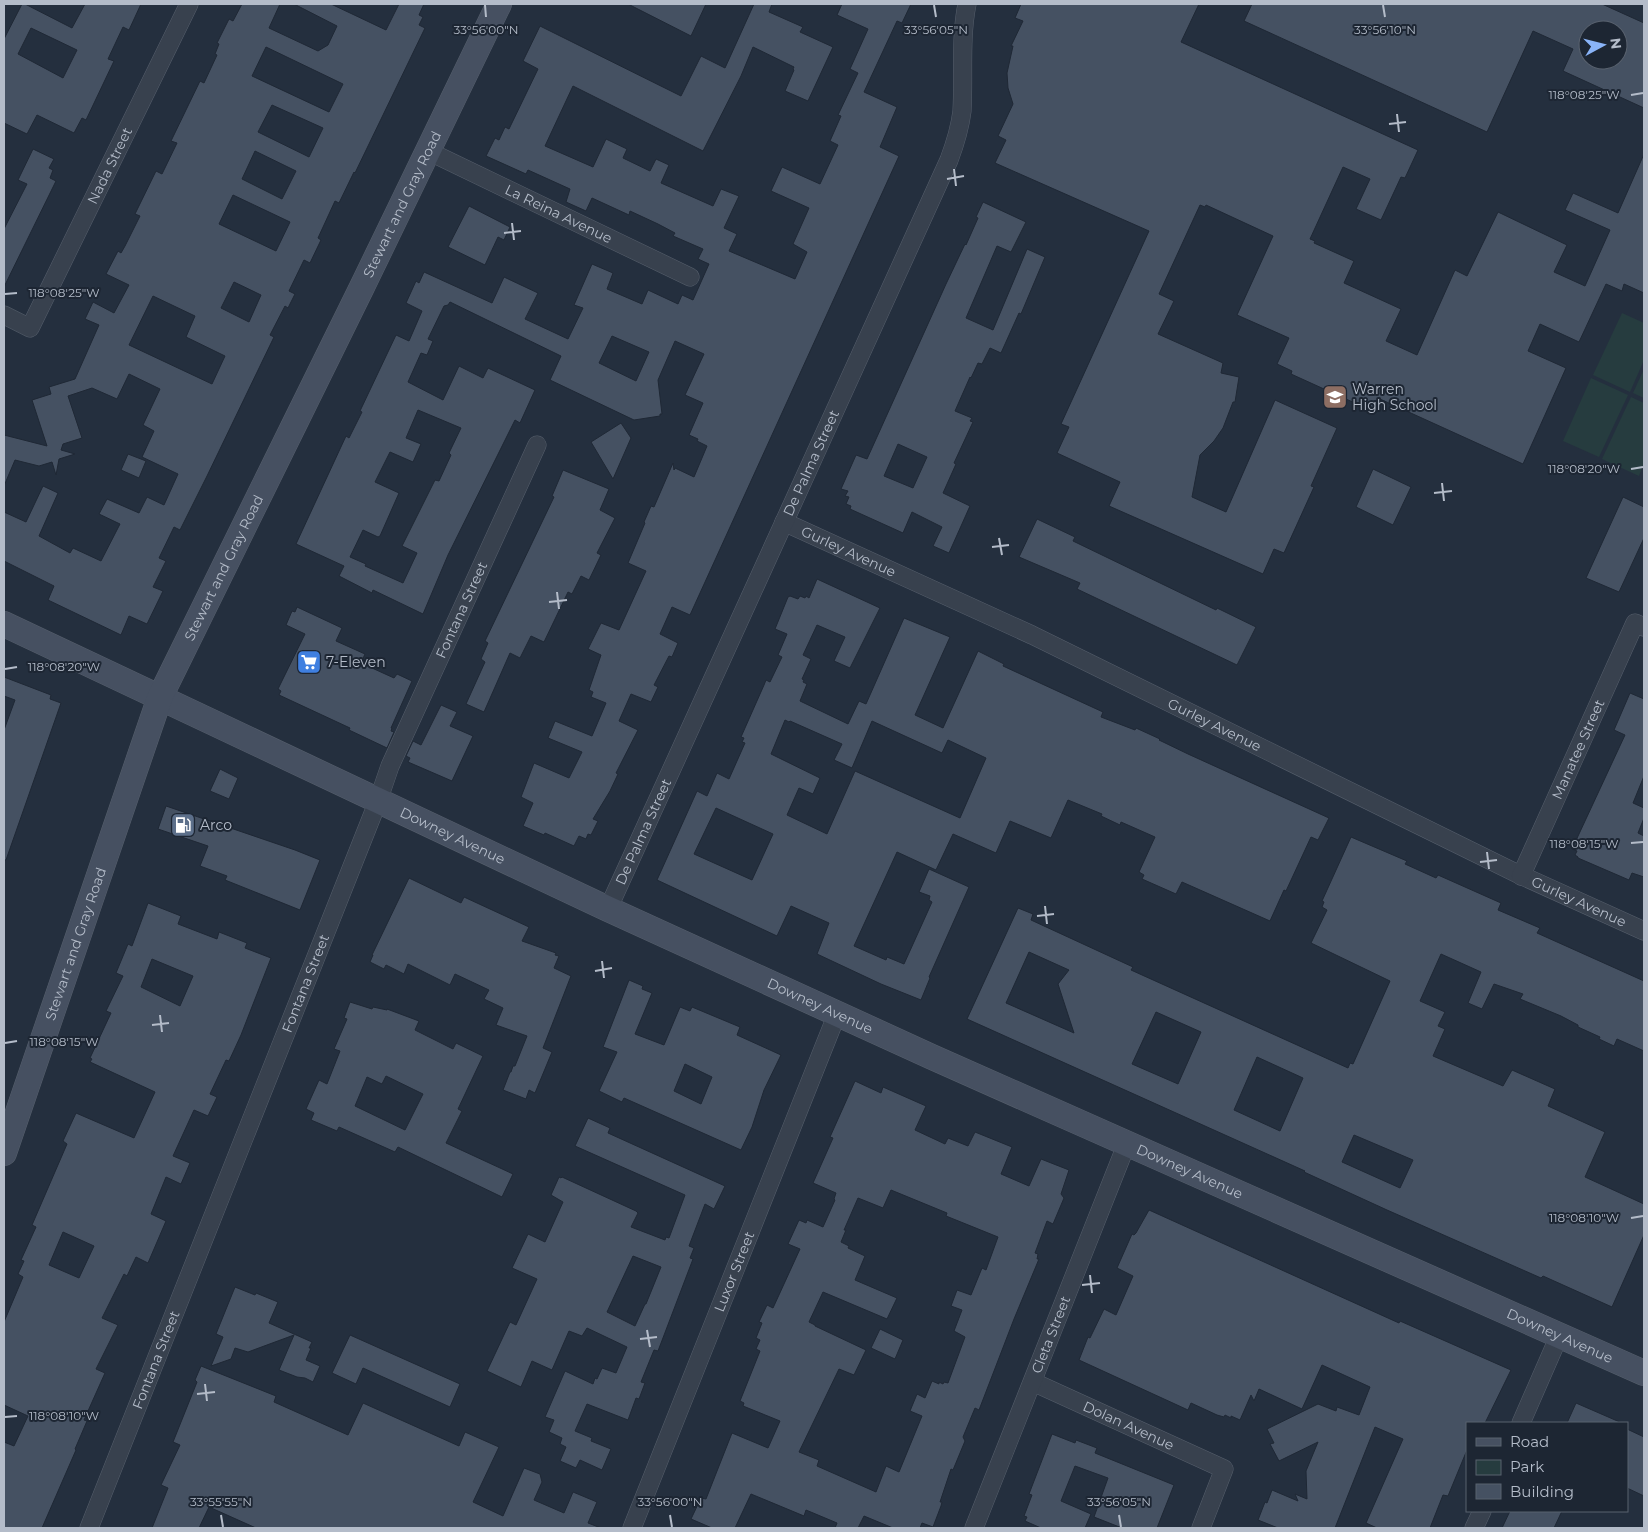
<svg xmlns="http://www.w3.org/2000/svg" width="1648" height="1532" viewBox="0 0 1648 1532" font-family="Montserrat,sans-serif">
<rect width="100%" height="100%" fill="#242f3e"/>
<g fill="#263c3f">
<path d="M1622 313 1644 323V360L1630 392 1593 375Z"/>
<path d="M1644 369V398L1633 393Z"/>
<path d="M1591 378 1628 395 1599 457 1563 441Z"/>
<path d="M1631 397 1644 403V463L1639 476 1602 459Z"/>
</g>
<g fill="#455162" stroke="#1f2835" fill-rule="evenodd">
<path d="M22 4H25L72 28 85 4H141L129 30 123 27 108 59 114 61 86 120 82 118 74 133 37 115 27 134 4 123V39ZM31 28 77 50 63 78 18 54Z"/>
<path d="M242 4H280L269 28 318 51 328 45 337 26 294 4H331L386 30 399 4H424L419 15 423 17 419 25 425 28 355 173 354 172 339 203 335 201 318 238 321 240 310 263 304 260 289 291 295 294 288 308 285 306 270 335 274 337 207 476 180 530 174 527 159 558 166 561 153 587 163 591 147 624 129 616 121 635 48 600 54 586 4 561V512L26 522 43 486 58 493 39 536 70 553 73 548 101 561 120 524 99 514 107 499 139 513 147 497 164 505 178 474 142 457 154 431 143 425 160 389 129 374 117 399 92 388 68 396 82 438 63 444 61 450 75 454 59 459 56 475 52 462 39 466 15 460 4 486V435L47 446 32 400 51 394 49 387 75 379 99 325 85 319 93 302 114 313 129 285 106 274 118 251 121 253 125 246 140 216 135 214 156 171 162 174 177 143 171 141 200 81 204 83 217 55 215 54 219 44 217 43 229 19 233 21ZM266 47 343 84 329 112 252 76ZM272 105 323 128 309 157 258 132ZM255 151 296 171 282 199 242 179ZM233 195 290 222 276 251 219 224ZM234 282 261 295 249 322 221 308ZM153 296 195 316 186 337 225 356 212 384 129 345Z"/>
<path d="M628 4H706L691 36Z"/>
<path d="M754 4H772L769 12 803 27 800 32 833 47 808 101 785 91 794 70 793 69 794 67 753 47 741 76 703 151 573 86 545 146 593 167 606 139 627 149 623 158 650 171 656 159 669 165 661 183 713 206 721 189 739 196 724 228 737 234 729 251 795 279 807 252 793 244 809 208 771 191 782 167 820 184 838 145 830 141 841 116 838 115 858 73 850 69 868 29 837 15 842 4H911L902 23 897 21 864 92 897 107 880 147 899 156 690 615 672 607 660 634 678 643 672 657 669 656 654 685 658 687 651 702 631 694 619 721 638 730 616 773 618 774 610 791 593 819 598 821 591 835 588 834 586 839 579 836 574 846 545 833 544 835 523 826 533 803 521 797 534 763 569 778 582 752 548 738 555 721 592 736 606 703 591 697 593 692 589 690 601 655 588 649 601 623 619 630 646 571 628 563 645 523 644 522 651 506 654 507 673 463 674 470 675 468 694 477 707 446 697 441 698 439 689 435 703 403 685 395 704 354 675 341 658 380 662 414H660V416L634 420 550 380 561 356 450 302 448 305 444 306 428 339 433 341 427 355 421 353 408 382 443 400 459 366 483 378 488 368 535 390 520 423 515 420 448 555 423 614 373 590 372 593 339 576 344 566 296 544 346 436 349 438 362 412 360 411 396 335 409 341 422 311 406 303 416 281 419 283 424 272 492 303 504 277 538 293 525 319 568 339 583 308 574 305 592 264 613 273 607 289 642 304 648 290 678 304 682 295 693 300 709 264 698 259 703 249 673 236 675 233 658 224 630 211 629 215 592 198 586 211 566 202 570 189 528 170 526 174 486 156 495 138 499 140 505 127 509 129 538 69 523 61 540 26 681 96 701 56 725 68ZM612 336 649 352 636 381 599 363ZM418 410 461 428 449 453 451 455 439 481 435 480 402 546 417 553 403 583 365 566 366 564 350 557 363 530 378 537 380 536 399 493 375 482 390 452 413 462 421 444 406 438Z"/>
<path d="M1021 4H1199L1181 42 1418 150 1405 178 1401 177 1381 220 1356 209 1370 179 1343 167 1310 239 1315 241 1314 243 1354 261 1344 283 1401 309 1386 341 1417 355 1455 270 1467 276 1498 212 1567 245 1554 272 1585 286 1610 230 1565 210 1573 193 1618 213 1644 154V293L1624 284 1622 291 1606 284 1579 342 1540 324 1528 351 1566 368 1523 464 1380 399 1375 409 1370 406 1368 409 1291 374 1292 371 1277 364 1289 338 1237 315 1273 236 1206 205 1205 207 1200 205 1159 294 1174 301 1158 334 1223 363 1221 373 1239 377 1235 402H1233L1223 428 1214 441 1200 455 1192 497 1226 512 1275 400 1337 428 1311 486 1314 487 1284 553 1274 549 1263 574 1109 506 1120 482 1057 453 1069 427 1061 424 1149 231 995 163 1006 140 998 136 1013 104 1008 88 1007 73 1013 46H1011L1023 21 1015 18Z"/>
<path d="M1252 4H1602L1644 23V108L1563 71 1573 49 1533 31 1487 132 1244 21ZM1588 30H1618V60H1588Z"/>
<path d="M33 149 54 159 49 168 53 170 50 178 56 181 4 287V229L27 184 18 180Z"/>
<path d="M983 202 1026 222 1011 252 997 246 966 318 993 330 1027 249 1045 257 1021 314 1019 313 1001 353 990 348 982 364 978 363 971 378 970 377 955 411 972 418 970 421 973 422 954 463 956 464 943 493 970 506 949 553 933 546 942 527 912 512 903 533 850 509 851 506 846 504 849 497 845 496 848 491 841 489 856 455 867 459 946 284 965 244 966 245 978 218 976 217ZM898 444 927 457 913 488 884 476Z"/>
<path d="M469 206 510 227 504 240 498 237 485 265 448 247Z"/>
<path d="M621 423 631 438 613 479 591 442Z"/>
<path d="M128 454 146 461 139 478 121 470Z"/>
<path d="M1373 469 1411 487 1393 525 1356 507Z"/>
<path d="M563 470 609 489 600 510 615 518 597 553 601 555 589 580 581 576 572 594 568 592 544 642 531 636 520 658 510 653 484 712 466 704 485 662 481 659 488 643 485 641 554 497 552 496Z"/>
<path d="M1623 497 1644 507V538L1619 592 1586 578Z"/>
<path d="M1037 519 1075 537 1073 541 1216 610 1217 608 1256 627 1237 665 1077 589 1080 583 1019 557Z"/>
<path d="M817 579 880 608 850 668 834 661 845 637 817 625 803 655 811 659 802 679 804 680 803 682 807 684 800 701 848 724 859 701 866 704 904 618 950 637 915 715 943 728 978 651 1004 664 1003 666 1103 712 1101 717 1135 730 1136 728 1160 739 1159 740 1188 754 1329 818 1318 840 1311 837 1286 891 1284 890 1270 921 1182 882 1176 894 1142 879 1144 875 1139 872 1155 837 1121 822 1120 825 1101 816 1102 814 1068 800 1051 838 1010 821 996 853 953 834 936 870 897 852 854 946 886 960 887 957 904 964 932 902 929 900 930 896 919 892 929 869 969 887 929 977 930 978 921 1000 881 984 817 954 829 923 791 906 777 936 657 880 697 791 707 796 717 773 729 779 745 743 742 742 744 738 741 737 764 685 766 680 770 682 782 657 778 655 787 634 775 629 788 597 790 596 798 599 800 596 805 598 806 596 809 598ZM785 720 789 722 790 721 842 744 834 760 852 768 872 721 942 753 948 740 986 758 960 818 855 771 827 834 787 815 799 788 813 794 820 778 771 754ZM716 808 773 834 752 880 694 854Z"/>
<path d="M297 607 342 628 336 641 365 654 361 663 394 678 397 674 412 681 391 728H392L391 731 394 732 387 748 349 730 350 728 279 695 281 691 278 689 305 634 286 625 292 611 295 612Z"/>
<path d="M4 677 51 695 50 699 61 703 6 860H4V730L15 700 4 696Z"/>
<path d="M1630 693 1644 699V776L1633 803 1644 808V818L1638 833 1644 836V877L1632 873 1629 880 1578 858V857L1575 855 1577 851 1572 849 1625 735 1614 730Z"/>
<path d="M441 705 457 712 450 726 473 736 452 781 408 762 410 758 406 756 413 741 421 745Z"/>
<path d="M220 769 238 778 229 799 210 791Z"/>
<path d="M166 806 295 850 320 860 300 910 225 880 227 876 200 866 208 846 158 829Z"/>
<path d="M1351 837 1407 861 1405 864 1436 878 1438 875 1501 903 1498 910 1540 928 1537 933 1644 981V1051L1617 1039 1614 1046 1599 1039 1600 1037 1578 1027V1025L1561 1016 1520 999 1523 994 1494 984 1482 1009 1468 1003 1481 972 1441 954 1420 1001 1445 1012 1438 1026 1445 1029 1433 1056 1503 1086 1512 1070 1555 1089 1548 1106 1605 1132 1585 1177 1644 1204V1235L1612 1307 1543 1276 1541 1278 1387 1210 1304 1172 1305 1171 967 1019 1018 908 1033 914 1031 920 1133 967 1131 970 1348 1068 1350 1063 1353 1064 1390 981 1311 943 1327 910 1322 907 1324 902 1322 901ZM1029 952 1069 970 1058 984 1074 1033 1006 1003ZM1156 1012 1201 1032 1178 1084 1132 1064ZM1257 1057 1303 1078 1280 1131 1234 1110ZM1354 1135 1413 1160 1400 1188 1342 1162Z"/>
<path d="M409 878 461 903 464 897 529 927 522 941 556 953 555 955 559 956 554 968 571 976 543 1048 552 1052 535 1093 529 1090 526 1099 503 1090 510 1072H511L513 1066H515L527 1036 496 1025 503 1008 484 999 489 990 455 974 450 985 408 964 404 974 386 965 384 969 370 962 373 955H372Z"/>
<path d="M148 903 181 916 178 924 217 939 219 932 247 943 245 948 271 958 241 1035 229 1061 226 1060 210 1094 217 1097 208 1116 194 1110 173 1156 190 1163 181 1184 166 1177 151 1214 166 1221 148 1263 136 1257 127 1276 124 1274 102 1318 118 1325 96 1369 105 1373 84 1420 87 1421 75 1449 76 1450 42 1528H4V1442L14 1446 28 1416 4 1405V1322L23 1277 18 1274 24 1261 21 1260 36 1227 32 1225 67 1144 63 1141 76 1113 134 1138 155 1092 90 1062 92 1059 90 1058 111 1013 106 1011 123 976 116 973 128 944 132 946ZM152 959 193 976 180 1006 141 987ZM63 1232 94 1246 79 1278 49 1265Z"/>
<path d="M629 980 643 986 642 989 652 993 635 1034 664 1045 680 1007 690 1011 692 1007 740 1027 737 1035 781 1055 764 1090 752 1127 741 1150 624 1098 622 1102 599 1091 617 1052 603 1047ZM685 1064 712 1077 701 1104 674 1091Z"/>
<path d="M350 1002 372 1009 373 1007 387 1010V1009L419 1021 415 1030 453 1049 456 1043 483 1056 458 1109 462 1111 446 1143 513 1174 502 1197 398 1147 395 1152 339 1127 337 1131 311 1120 314 1113 306 1109 319 1080 327 1084 340 1051 334 1049 347 1019 344 1018ZM386 1076 423 1094 405 1130 355 1106 367 1077 382 1084Z"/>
<path d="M855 1081 881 1093 883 1087 926 1106 915 1130 945 1144 948 1138 968 1146 975 1132 1012 1147 1001 1174 1029 1186 1041 1159 1069 1170 1061 1194 1064 1198 1053 1224 1047 1221 1035 1253 1038 1254 1037 1259H1039L1014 1319 979 1410 975 1408 963 1437 965 1441 953 1470 951 1469 940 1502H942L941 1506 933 1527 922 1523 920 1528H893L864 1516 858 1528H835L837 1523 806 1510 804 1516 751 1494 735 1528H712L691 1519 701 1498 706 1499 732 1433 768 1448 780 1421 743 1406 744 1403 740 1401 760 1351 756 1349 760 1340 756 1338 762 1323 759 1322 767 1305 773 1308 800 1249 788 1244 799 1220 806 1223 807 1220 823 1227 835 1200 834 1199 836 1193 813 1183 833 1138 830 1137ZM891 1190 947 1213 946 1216 998 1237 986 1270 982 1268 971 1295 957 1290 951 1306 962 1310 954 1331 965 1337 948 1383 944 1382 943 1384 939 1382V1384L932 1381 925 1398 917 1394 910 1411 922 1416 899 1472 886 1466 876 1492 817 1466 819 1460 799 1452 839 1369 854 1375 866 1350 815 1326V1325L809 1322 823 1292 887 1319 897 1298 855 1280 865 1256 848 1248 849 1246 841 1242 846 1230H844L858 1198 883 1208Z"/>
<path d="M588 1118 610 1128 608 1133 725 1186 714 1209 705 1204 689 1246 694 1248 690 1258 693 1259 658 1351 654 1350 641 1382 645 1383 639 1399 636 1398 628 1420 587 1404 575 1431 592 1438 591 1441 611 1449 602 1470 580 1460 576 1468 560 1461 566 1447 560 1444 562 1438 549 1432 554 1420 545 1417 565 1371 593 1384 595 1378 597 1379 602 1368 616 1373 627 1347 587 1328 582 1336 569 1331 552 1370 532 1361 521 1387 487 1371 510 1322 516 1325 537 1279 512 1268 528 1234 545 1242 563 1202 551 1195 559 1177 561 1178 562 1177 636 1211 638 1213 631 1227 665 1240 666 1237 669 1238 685 1195 575 1146ZM633 1256 661 1267 646 1304H645L635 1326 607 1312Z"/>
<path d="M1149 1210 1399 1323 1400 1321 1511 1370 1485 1423H1467V1450L1448 1496 1443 1495 1430 1528H1377L1366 1523 1403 1439 1375 1427 1335 1528H1278L1258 1520 1265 1502 1267 1503 1272 1490 1298 1501 1295 1494 1307 1499 1306 1471 1318 1442 1279 1461 1270 1444 1274 1443 1267 1429 1318 1404 1336 1411 1337 1407 1359 1415 1370 1387 1322 1365 1302 1409 1259 1389 1254 1401 1251 1395 1240 1420 1231 1416V1418L1225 1415 1224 1417 1217 1415 1191 1403 1188 1410 1079 1360 1088 1337 1090 1338 1104 1309 1116 1315 1133 1276 1117 1268 1132 1234 1134 1235 1136 1233Z"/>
<path d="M235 1287 255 1295 256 1293 278 1302 269 1323 312 1342 309 1348H311L306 1360 320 1366 313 1382 305 1378 297 1377 279 1370 294 1335 248 1352 235 1348 231 1359 211 1366 223 1337 216 1334Z"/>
<path d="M880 1329 903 1340 895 1359 871 1348Z"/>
<path d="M350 1335 460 1384 450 1407 363 1368 356 1384 332 1373Z"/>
<path d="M201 1366 276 1396 274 1402 348 1435 363 1403 459 1446 465 1432 499 1447 473 1502 503 1516 524 1468 540 1474 542 1482 534 1500 564 1513 573 1492 597 1502 588 1523 601 1528H256L209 1507 199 1528H152L168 1488 161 1485 180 1445 173 1442 197 1382 195 1380Z"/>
<path d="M1576 1403 1622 1423H1567Z"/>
<path d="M1627 1429 1644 1437V1496L1627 1488Z"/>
<path d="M1052 1434 1075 1443 1076 1440 1097 1448 1095 1453 1174 1485 1157 1528H1122L1094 1517 1108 1478 1075 1466 1061 1501 1091 1514 1085 1528H1041L1025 1521 1027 1517 1024 1516 1032 1495 1029 1494Z"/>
<path d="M1510 1511H1562L1554 1528H1502Z"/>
</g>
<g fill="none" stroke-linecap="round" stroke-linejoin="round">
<defs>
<g id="street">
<path id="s1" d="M428 151 690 277"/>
<path id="s2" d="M4 315 30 328 189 4"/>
<path id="s3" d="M784 522 1032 635 1518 874 1644 931"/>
<path id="s4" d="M1521 876 1635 623 1644 627"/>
<path id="s5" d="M608 909 949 160C955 144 960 128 962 111 964 75 960 39 967 4"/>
<path id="s6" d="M1033 1382 1224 1469 1201 1528"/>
<path d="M1521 1423 1559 1336"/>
<path id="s7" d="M89 1528 378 801 390 766 537 445"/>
<path id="s8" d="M632 1528 837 1014"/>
<path id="s9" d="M974 1528 1127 1143"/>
<path d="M1474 1528 1482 1511"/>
</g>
<g id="secondary">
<path id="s10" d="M4 624 608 909 932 1057 1644 1373"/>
<path id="s11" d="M4 1153 160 697 362 287 499 4"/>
</g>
</defs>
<use href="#street" stroke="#565f6c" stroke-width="19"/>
<use href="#secondary" stroke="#565f6c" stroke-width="26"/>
<use href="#street" stroke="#38414e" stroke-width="18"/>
<use href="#secondary" stroke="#465061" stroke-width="25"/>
</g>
<path fill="none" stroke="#b4bcc9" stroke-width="2" d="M485 5 486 17M934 5 936 17M1383 5 1385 17M1631 95 1643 93M1397 114 1399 132M1389 124 1406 122M954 169 956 186M947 179 964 176M512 223 514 240M504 233 521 231M5 294 17 293M1631 469 1643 467M1442 483 1444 501M1434 493 1452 491M999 538 1002 555M992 547 1009 545M557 592 559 609M549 602 567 600M5 669 17 667M1631 843 1643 842M1487 852 1489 869M1480 862 1497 860M1045 906 1047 924M1037 916 1054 914M602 961 604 978M595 971 612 968M160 1015 162 1032M152 1025 169 1023M5 1043 17 1041M1631 1218 1643 1216M1090 1275 1092 1293M1082 1285 1100 1283M647 1330 650 1347M640 1339 657 1337M205 1384 207 1401M197 1394 215 1392M5 1417 17 1416M221 1515 223 1527M670 1515 672 1527M1119 1515 1121 1527"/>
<defs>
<symbol id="school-square" viewBox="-11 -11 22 22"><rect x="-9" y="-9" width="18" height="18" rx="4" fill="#8d6e63" stroke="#1d2633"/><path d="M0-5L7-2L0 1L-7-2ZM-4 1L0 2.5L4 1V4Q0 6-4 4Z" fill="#fff"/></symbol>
<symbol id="supermarket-square" viewBox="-11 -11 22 22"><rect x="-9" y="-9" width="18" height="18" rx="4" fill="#3f7fe0" stroke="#1d2633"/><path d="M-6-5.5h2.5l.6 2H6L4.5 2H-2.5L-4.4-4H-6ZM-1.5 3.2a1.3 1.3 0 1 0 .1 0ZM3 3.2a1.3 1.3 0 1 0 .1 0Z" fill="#fff"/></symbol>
<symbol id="fuel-square" viewBox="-11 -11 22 22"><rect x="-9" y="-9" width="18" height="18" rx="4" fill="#5c6f8a" stroke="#1d2633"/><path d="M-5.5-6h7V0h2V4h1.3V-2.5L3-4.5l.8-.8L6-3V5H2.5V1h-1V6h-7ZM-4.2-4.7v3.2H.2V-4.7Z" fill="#fff"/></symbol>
</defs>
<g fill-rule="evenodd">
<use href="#school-square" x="1321" y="383" width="28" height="28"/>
<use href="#supermarket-square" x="295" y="648" width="28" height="28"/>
<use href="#fuel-square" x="169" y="811" width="28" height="28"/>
</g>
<g text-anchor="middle" stroke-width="4" stroke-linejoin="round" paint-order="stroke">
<g font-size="14" fill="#b4bcc9" stroke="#1d2633">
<text dy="5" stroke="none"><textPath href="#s2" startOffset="210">Nada Street</textPath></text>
<text dy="5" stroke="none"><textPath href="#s11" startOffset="1031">Stewart and Gray Road</textPath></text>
<text dy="5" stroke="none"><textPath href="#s1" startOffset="145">La Reina Avenue</textPath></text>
<text dy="5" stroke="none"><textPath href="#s5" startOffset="490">De Palma Street</textPath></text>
<text dy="5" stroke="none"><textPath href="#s3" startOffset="71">Gurley Avenue</textPath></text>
<text dy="5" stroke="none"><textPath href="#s11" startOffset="626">Stewart and Gray Road</textPath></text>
<text dy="5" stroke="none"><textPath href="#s7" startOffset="991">Fontana Street</textPath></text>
<text dy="5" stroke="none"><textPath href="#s3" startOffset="476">Gurley Avenue</textPath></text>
<text dy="5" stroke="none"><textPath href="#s4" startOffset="139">Manatee Street</textPath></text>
<text dy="5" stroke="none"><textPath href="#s5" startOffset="85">De Palma Street</textPath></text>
<text dy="5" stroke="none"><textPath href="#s10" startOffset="496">Downey Avenue</textPath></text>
<text dy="5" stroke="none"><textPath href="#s3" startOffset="881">Gurley Avenue</textPath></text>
<text dy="5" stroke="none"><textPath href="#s11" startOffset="221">Stewart and Gray Road</textPath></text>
<text dy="5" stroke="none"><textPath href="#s7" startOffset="586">Fontana Street</textPath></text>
<text dy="5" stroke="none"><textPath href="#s10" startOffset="901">Downey Avenue</textPath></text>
<text dy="5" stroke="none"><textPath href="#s10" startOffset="1306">Downey Avenue</textPath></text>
<text dy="5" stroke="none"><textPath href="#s8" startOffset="276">Luxor Street</textPath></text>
<text dy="5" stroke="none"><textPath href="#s9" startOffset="208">Cleta Street</textPath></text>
<text dy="5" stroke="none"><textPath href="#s10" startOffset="1711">Downey Avenue</textPath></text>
<text dy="5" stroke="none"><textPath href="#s7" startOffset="181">Fontana Street</textPath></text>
<text dy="5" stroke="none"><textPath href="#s6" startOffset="105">Dolan Avenue</textPath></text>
</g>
<g font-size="14" fill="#b4bcc9" stroke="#1d2633" text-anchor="start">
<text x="1352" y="394">Warren<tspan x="1352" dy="16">High School</tspan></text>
<text x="326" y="667">7-Eleven</text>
<text x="200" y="830">Arco</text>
</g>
</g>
<g font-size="12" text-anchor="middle" fill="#b4bcc9" stroke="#1d2633" stroke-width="4" stroke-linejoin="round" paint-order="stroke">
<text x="486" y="34">33°56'00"N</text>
<text x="936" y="34">33°56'05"N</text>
<text x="1385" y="34">33°56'10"N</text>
<text x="1584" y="99">118°08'25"W</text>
<text x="64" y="297">118°08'25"W</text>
<text x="1584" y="473">118°08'20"W</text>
<text x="64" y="671">118°08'20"W</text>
<text x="1584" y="848">118°08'15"W</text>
<text x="64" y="1046">118°08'15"W</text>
<text x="1584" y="1222">118°08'10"W</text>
<text x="64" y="1420">118°08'10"W</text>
<text x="221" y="1506">33°55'55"N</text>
<text x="670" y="1506">33°56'00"N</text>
<text x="1119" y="1506">33°56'05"N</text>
</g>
<rect width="1648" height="1532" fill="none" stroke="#b4bcc9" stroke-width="10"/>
<rect x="1466" y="1422" width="162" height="90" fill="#1d2633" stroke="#59626f"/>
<rect x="1476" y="1438" width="25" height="8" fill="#465061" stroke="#59626f"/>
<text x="1510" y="1447" font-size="15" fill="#b4bcc9">Road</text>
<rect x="1476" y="1460" width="25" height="15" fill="#263c3f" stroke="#59626f"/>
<text x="1510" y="1472" font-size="15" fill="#b4bcc9">Park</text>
<rect x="1476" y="1484" width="25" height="15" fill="#455162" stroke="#59626f"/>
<text x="1510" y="1497" font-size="15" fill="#b4bcc9">Building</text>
<g transform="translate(1603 45) rotate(83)"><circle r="24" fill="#1d2633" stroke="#59626f"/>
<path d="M0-4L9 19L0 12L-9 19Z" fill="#8ab4f8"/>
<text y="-8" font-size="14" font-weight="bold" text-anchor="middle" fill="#b4bcc9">N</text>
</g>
</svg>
